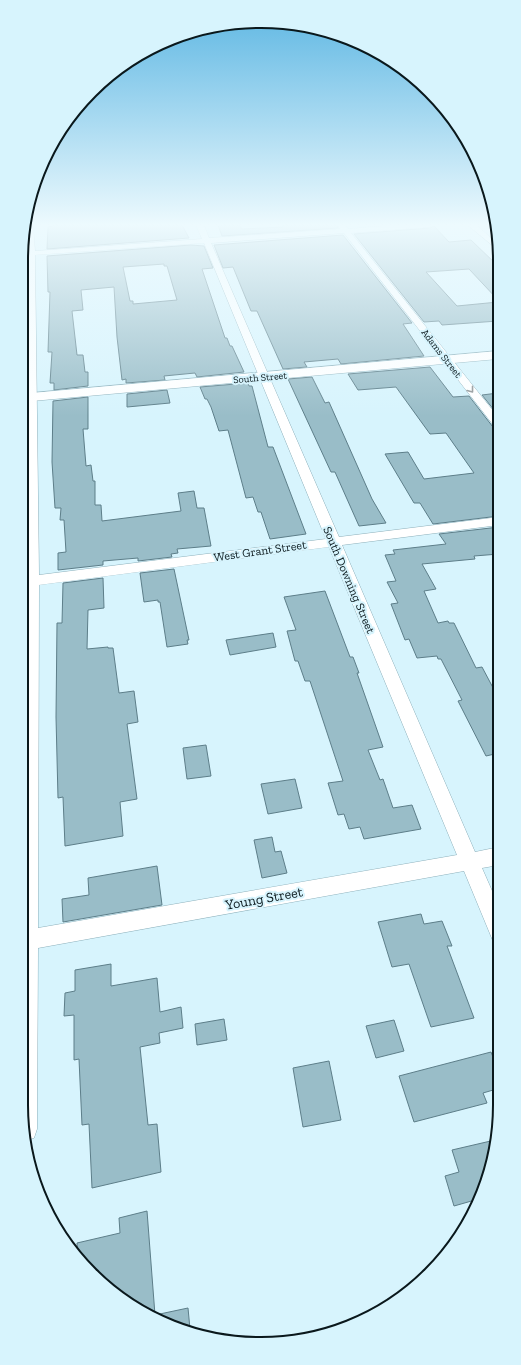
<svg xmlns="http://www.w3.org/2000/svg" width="521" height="1365" viewBox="0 0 521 1365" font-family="'Zilla Slab',serif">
<rect width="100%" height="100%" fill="#d7f4fd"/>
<g fill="#99bdc8" stroke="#5d7e89" fill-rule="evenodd">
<path d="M56 225H182L189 238 47 249 48 227Z"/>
<path d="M218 225H239L242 229 283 227 282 225H337L338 228 222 236Z"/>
<path d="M434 226 449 242 471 240 498 266V300L469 269 426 272 457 306 498 302V321L442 325 439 321 424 322 354 234 430 228Z"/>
<path d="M343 235 412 323 403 324 424 356 341 364 338 359 304 362 307 367 283 369 257 311H251L233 267 223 268 214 245Z"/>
<path d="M191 245 204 246 213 268 202 269 225 338H227L230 346H232L244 372 197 377 195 373 164 376 165 380 126 383V379L122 380 117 337 114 287 81 290 83 310 72 311 77 355H83L85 372H88V386L54 390V383H50L52 352H48L50 292H48L47 256ZM164 264V266H167L177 300 133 304V301H130L123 267Z"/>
<path d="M430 367 453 397 469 396 493 427 498 428 499 516 433 524 420 503H414L385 454 408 452 424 479 474 473 446 433 430 434 396 387 358 390 348 374Z"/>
<path d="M312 377 325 403 329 402 372 499 386 523 359 526 335 472H331L288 379Z"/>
<path d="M248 383 249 386H252L268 447H273L306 534 270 539 261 512H258L253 497 246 498 228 430 219 431 211 407 207 399H205L200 387Z"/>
<path d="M167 390 170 403 127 407V394Z"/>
<path d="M498 393V415L482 395Z"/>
<path d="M88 397V429H83L86 466 91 465 93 481H95V505H101L102 521 181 511 178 493 194 491 197 508H204L211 546 177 549 178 553 171 554 172 557 138 561V558L103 561V565L58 570V553L66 552 64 520H60L61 508H55L52 462 53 401Z"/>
<path d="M499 527V554L474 556 475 559 422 564 436 589 424 591 438 623 448 621 449 623H454L476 668 482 667 499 699V753L486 756 458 701 462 700 441 659H438L437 656 417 658 409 639 405 640 391 604 398 603 387 582 396 581 385 555 395 554 393 550 446 544 439 534Z"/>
<path d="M174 569 189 640H187L188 644 167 647 160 602H158V600L144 602 140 573Z"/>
<path d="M103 578 104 608 88 610 87 649 108 647V648H113L119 693 134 691 138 722 127 724 137 799 120 802 123 836 65 846 63 797 58 798 56 717 57 623H62L63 583Z"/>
<path d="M325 591 350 657H353L359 673H357L383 747 368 750 380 780 383 779 393 808 412 805 421 829 364 839 360 827 349 829 344 814 338 815 328 783 343 781 310 681H305L298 661H295L287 631 296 630 284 597Z"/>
<path d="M273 633 276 647 230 655 226 640Z"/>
<path d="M206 745 211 776 187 779 183 748Z"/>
<path d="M295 779 302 808 268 814 261 784Z"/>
<path d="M272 837 275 852 281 851 287 873 262 878 254 840Z"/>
<path d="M157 866 162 905 63 922 62 899 89 895 88 878Z"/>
<path d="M421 914 424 924 442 921 452 946H447L474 1018 431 1027 409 964 392 967 378 922Z"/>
<path d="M111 964V986L157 978 160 1012 181 1007 183 1028 159 1033 160 1043 140 1047 148 1125 157 1124 161 1172 92 1188 89 1124 82 1125 79 1059 74 1060V1015L64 1016 65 993 75 991V970Z"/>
<path d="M224 1019 227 1040 197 1045 195 1024Z"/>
<path d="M394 1020 404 1051 376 1058 366 1026Z"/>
<path d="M491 1052 500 1075V1088L483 1093 487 1103 414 1122 399 1076Z"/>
<path d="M329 1061 341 1120 303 1127 293 1068Z"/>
<path d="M495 1140 492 1167 475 1200 454 1206 445 1176 459 1172 452 1150Z"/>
<path d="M147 1211 155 1315 188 1308 190 1329 141 1312 80 1262 78 1258 77 1243 120 1233 119 1218Z"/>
</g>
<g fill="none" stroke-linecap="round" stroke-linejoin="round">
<defs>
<g id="street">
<path d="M26 225H33L35 251 202 239 196 225H204L209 238 340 229 338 225H345L348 229 396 225H433L430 227 351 233 498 417V427L494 426 344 233 211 243 339 537 499 517V525L342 545 475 852 499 847V865L482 868 500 909V944L493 941 464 871 38 948 37 1129 34 1138 27 1140 21 1104V759L25 586H21V578L25 577 27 256H22V252L27 251ZM204 243 326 539 39 575 35 255ZM329 547 457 855 38 928 39 585Z"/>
<path d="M468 225H476L498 244V250Z"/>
</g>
<path id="secondary" d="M498 351V359L21 402V394Z"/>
</defs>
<use href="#street" stroke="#8db0bb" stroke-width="1"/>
<use href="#secondary" stroke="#8db0bb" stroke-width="1"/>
<use href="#street" fill="#fff" fill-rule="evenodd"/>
<use href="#secondary" fill="#fff" fill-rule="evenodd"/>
</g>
<defs><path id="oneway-chevron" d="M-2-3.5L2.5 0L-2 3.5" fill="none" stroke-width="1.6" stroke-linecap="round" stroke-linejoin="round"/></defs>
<use stroke="#919799" href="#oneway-chevron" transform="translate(471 390) rotate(52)"/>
<linearGradient id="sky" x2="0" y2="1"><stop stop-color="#5ab5e2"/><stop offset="0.54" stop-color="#edfafe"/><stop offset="1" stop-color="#edfafe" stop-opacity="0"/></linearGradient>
<rect width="521" height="416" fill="url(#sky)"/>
<g text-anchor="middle" stroke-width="4" stroke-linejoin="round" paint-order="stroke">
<g font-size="10" fill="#0a181c" stroke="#d7f4fd">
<text transform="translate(442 353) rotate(52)" y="4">Adams Street</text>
<text transform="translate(260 377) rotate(-5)" y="4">South Street</text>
</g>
<g font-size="12" fill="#0a181c" stroke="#d7f4fd">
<text transform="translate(260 551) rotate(-8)" y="4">West Grant Street</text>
<text transform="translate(349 580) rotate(67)" y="4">South Downing Street</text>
</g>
<g font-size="14" fill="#0a181c" stroke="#d7f4fd">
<text transform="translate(264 898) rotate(-10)" y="5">Young Street</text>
</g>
</g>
<path d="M0 0H521V1365H0ZM260 28H261A232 232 0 0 1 493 260V1105A232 232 0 0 1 261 1337H260A232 232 0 0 1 28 1105V260A232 232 0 0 1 260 28Z" fill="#d7f4fd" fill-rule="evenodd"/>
<path fill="none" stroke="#0a181c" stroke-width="2" d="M260 28H261A232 232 0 0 1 493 260V1105A232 232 0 0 1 261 1337H260A232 232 0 0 1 28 1105V260A232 232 0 0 1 260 28Z"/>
</svg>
